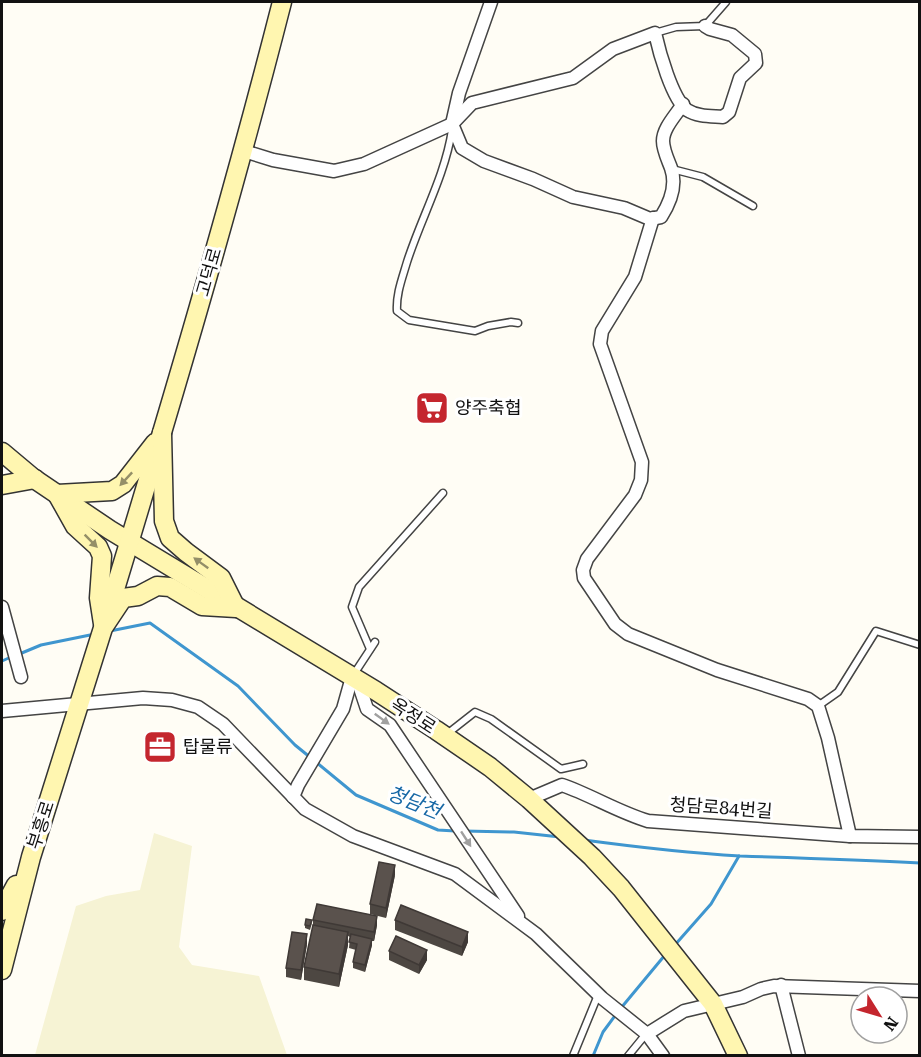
<svg xmlns="http://www.w3.org/2000/svg" width="921" height="1057" viewBox="0 0 921 1057" font-family="'Roboto Serif','Noto Sans KR',serif">
<rect width="100%" height="100%" fill="#fffdf5"/>
<path fill="#f6f3d4" d="M154 833 192 846 179 947 192 965 259 976 287 1055H35L76 906 106 896 140 890Z"/>
<g fill="none" stroke-linecap="round" stroke-linejoin="round">
<g stroke="#3f96cf" stroke-width="3">
<path d="M110 631 150 623 238 686 295 745 311 758"/>
<path d="M17 655 41 645 95 634"/>
<path d="M2 661 11 657"/>
<path d="M316 762 356 795 438 830 455 831"/>
<path d="M464 831 514 832 560 837"/>
<path d="M584 840C636 847 688 853 740 856 800 858 860 860 920 863"/>
<path d="M674 946 711 904 739 856"/>
<path d="M621 1008 665 955"/>
<path d="M593 1056 603 1032 617 1013"/>
</g>
<defs>
<g id="service">
<path d="M655 33 676 27 705 26 726 2"/>
<path d="M452 130C445 176 421 218 407 262 402 279 396 294 397 311L409 320 475 331 488 326 511 322 518 323"/>
<path d="M672 169 703 177 753 206"/>
<path d="M370 649 352 607 359 587 443 493"/>
<path d="M354 674 375 642"/>
<path d="M818 706 838 692 876 631 920 645"/>
<path d="M447 734 475 712 491 719 561 769 583 764"/>
<path d="M573 1056 598 995"/>
<path d="M628 1056 646 1034"/>
</g>
<g id="minor">
<path d="M491 2 459 93 452 124 462 148 484 161 533 179 573 197 624 208 650 219 661 217C670 203 677 185 671 168 668 160 663 150 663 141 663 128 676 115 683 104"/>
<path d="M244 151 273 160 334 171 364 164 452 124 472 103 573 78 613 49 655 33C659 51 672 99 687 110 698 117 711 116 723 117L729 112 740 78 756 63 755 54 732 35 710 29 705 26"/>
<path d="M653 218 635 277 602 331 600 344 642 462 641 480 635 495 587 559 583 570 584 578 615 624 628 634 717 670 808 699 818 706 828 738 850 836"/>
<path d="M2 607 21 677"/>
<path d="M358 682 367 709 390 725 518 916"/>
<path d="M2 711 143 698 172 700 198 707 223 724 305 809 353 836 455 874 536 934 602 998 647 1034 663 1056"/>
<path d="M293 797 298 785 343 709 352 677"/>
<path d="M529 799 562 785C591 795 618 812 648 821L850 836 920 837"/>
<path d="M781 985 799 1056"/>
<path d="M647 1034 684 1011 743 997 761 989 774 986 920 991"/>
</g>
<g id="secondary">
<path d="M2 452 33 478 110 530 376 691 436 730 490 767 529 799 592 857 621 888 713 1004 738 1056"/>
<path d="M2 485 35 479"/>
<path d="M109 609C170 408 230 206 282 2"/>
<path d="M103 624 99 598 102 556 98 547 75 526 57 494 112 491 123 484 155 443"/>
<path d="M2 911 16 885"/>
<path d="M2 970 31 857 103 628 123 598 138 596 157 586 170 587 202 606 236 608 221 578 186 552 170 538 164 521 162 433"/>
</g>
</defs>
<use href="#service" stroke="#444" stroke-width="9"/>
<use href="#minor" stroke="#444" stroke-width="15"/>
<use href="#secondary" stroke="#333" stroke-width="21"/>
<use href="#service" stroke="#fff" stroke-width="6"/>
<use href="#minor" stroke="#fff" stroke-width="12"/>
<use href="#secondary" stroke="#fff6b0" stroke-width="18"/>
</g>
<g fill="#4d4742">
<path d="M395 875 386 918 370 914V904Z"/>
<path d="M313 920 377 925 374 941H372V945L365 972 353 968V962L356 950 349 948 350 937 348 936V945L339 987 304 980V967L313 925Z"/>
<path d="M395 920 468 942 462 956 395 930Z"/>
<path d="M312 923 310 930 305 928V925Z"/>
<path d="M307 944 301 980 286 977V968Z"/>
<path d="M389 951 427 960 419 974 389 960Z"/>
</g>
<g fill="#3f3936">
<path d="M395 865V875L386 918V908Z"/>
<path d="M377 916V925L374 941V932Z"/>
<path d="M348 932V945L339 987V974Z"/>
<path d="M468 932V942L462 956V947Z"/>
<path d="M307 934V944L301 980V970Z"/>
<path d="M372 939V945L365 972V965Z"/>
<path d="M427 950V960L419 974V965Z"/>
</g>
<g fill="#5a524d" stroke="#3f3936" stroke-width="1.5">
<path d="M379 862 395 865 386 908 370 904Z"/>
<path d="M317 904 377 916 374 932 313 920Z"/>
<path d="M401 905 468 932 462 947 395 920Z"/>
<path d="M306 919 312 920 310 926 305 925Z"/>
<path d="M313 925 348 932 339 974 304 967Z"/>
<path d="M292 932 307 934 301 970 286 968Z"/>
<path d="M351 934 372 939 365 965 353 962 357 944 349 942Z"/>
<path d="M396 936 427 950 419 965 389 951Z"/>
</g>
<defs><path id="oneway-solid" d="M-6-.8H1V-3.2L6.5 0L1 3.2V.8H-6Z" transform="scale(1.5)"/></defs>
<g fill="#948f68">
<use href="#oneway-solid" transform="translate(126 479) rotate(133)"/>
<use href="#oneway-solid" transform="translate(91 541) rotate(45)"/>
<use href="#oneway-solid" transform="translate(201 563) rotate(-144)"/>
</g>
<g fill="#a0a0a0">
<use href="#oneway-solid" transform="translate(382 719) rotate(36)"/>
<use href="#oneway-solid" transform="translate(466 839) rotate(57)"/>
</g>
<defs>
<symbol id="supermarket-square" viewBox="-11 -11 22 22"><rect x="-9" y="-9" width="18" height="18" rx="4" fill="#c4262e" stroke="#fff"/><path d="M-6-5.5h2.5l.6 2H6L4.5 2H-2.5L-4.4-4H-6ZM-1.5 3.2a1.3 1.3 0 1 0 .1 0ZM3 3.2a1.3 1.3 0 1 0 .1 0Z" fill="#fff"/></symbol>
<symbol id="office-square" viewBox="-11 -11 22 22"><rect x="-9" y="-9" width="18" height="18" rx="4" fill="#c4262e" stroke="#fff"/><path d="M-6-3h4V-5.5h4V-3h4V5H-6ZM-1-4.5V-3h2v-1.5ZM-6 0V1H6V0Z" fill="#fff"/></symbol>
</defs>
<g fill-rule="evenodd">
<use href="#supermarket-square" x="413" y="389" width="38" height="38"/>
<use href="#office-square" x="141" y="728" width="38" height="38"/>
</g>
<g text-anchor="middle" stroke-width="6" stroke-linejoin="round" paint-order="stroke">
<g font-size="18" fill="#111" stroke="#fff">
<text transform="translate(209 272) rotate(-74)" y="6">고덕로</text>
<text transform="translate(413 716) rotate(33)" y="6">옥정로</text>
<text transform="translate(721 808) rotate(4)" y="6">청담로84번길</text>
<text transform="translate(41 825) rotate(-72)" y="6">부흥로</text>
</g>
<g font-size="18" fill="#111" stroke="#fff" text-anchor="start">
<text x="455" y="414">양주축협</text>
<text x="183" y="753">탑물류</text>
</g>
<g font-size="20" font-style="italic" fill="#1768a6" stroke="#fff">
<text transform="translate(414 802) rotate(22)" y="7">청담천</text>
</g>
</g>
<rect width="921" height="1057" fill="none" stroke="#111111" stroke-width="6"/>
<g transform="translate(879 1015) rotate(127)"><circle r="28" fill="#ffffff" stroke="#a0a0a0" stroke-width="1.5"/>
<path d="M0-4.5L10 22L0 15L-10 22Z" fill="#c4262e"/>
<text y="-9" font-size="16" font-weight="bold" text-anchor="middle" fill="#111111">N</text>
</g>
</svg>
